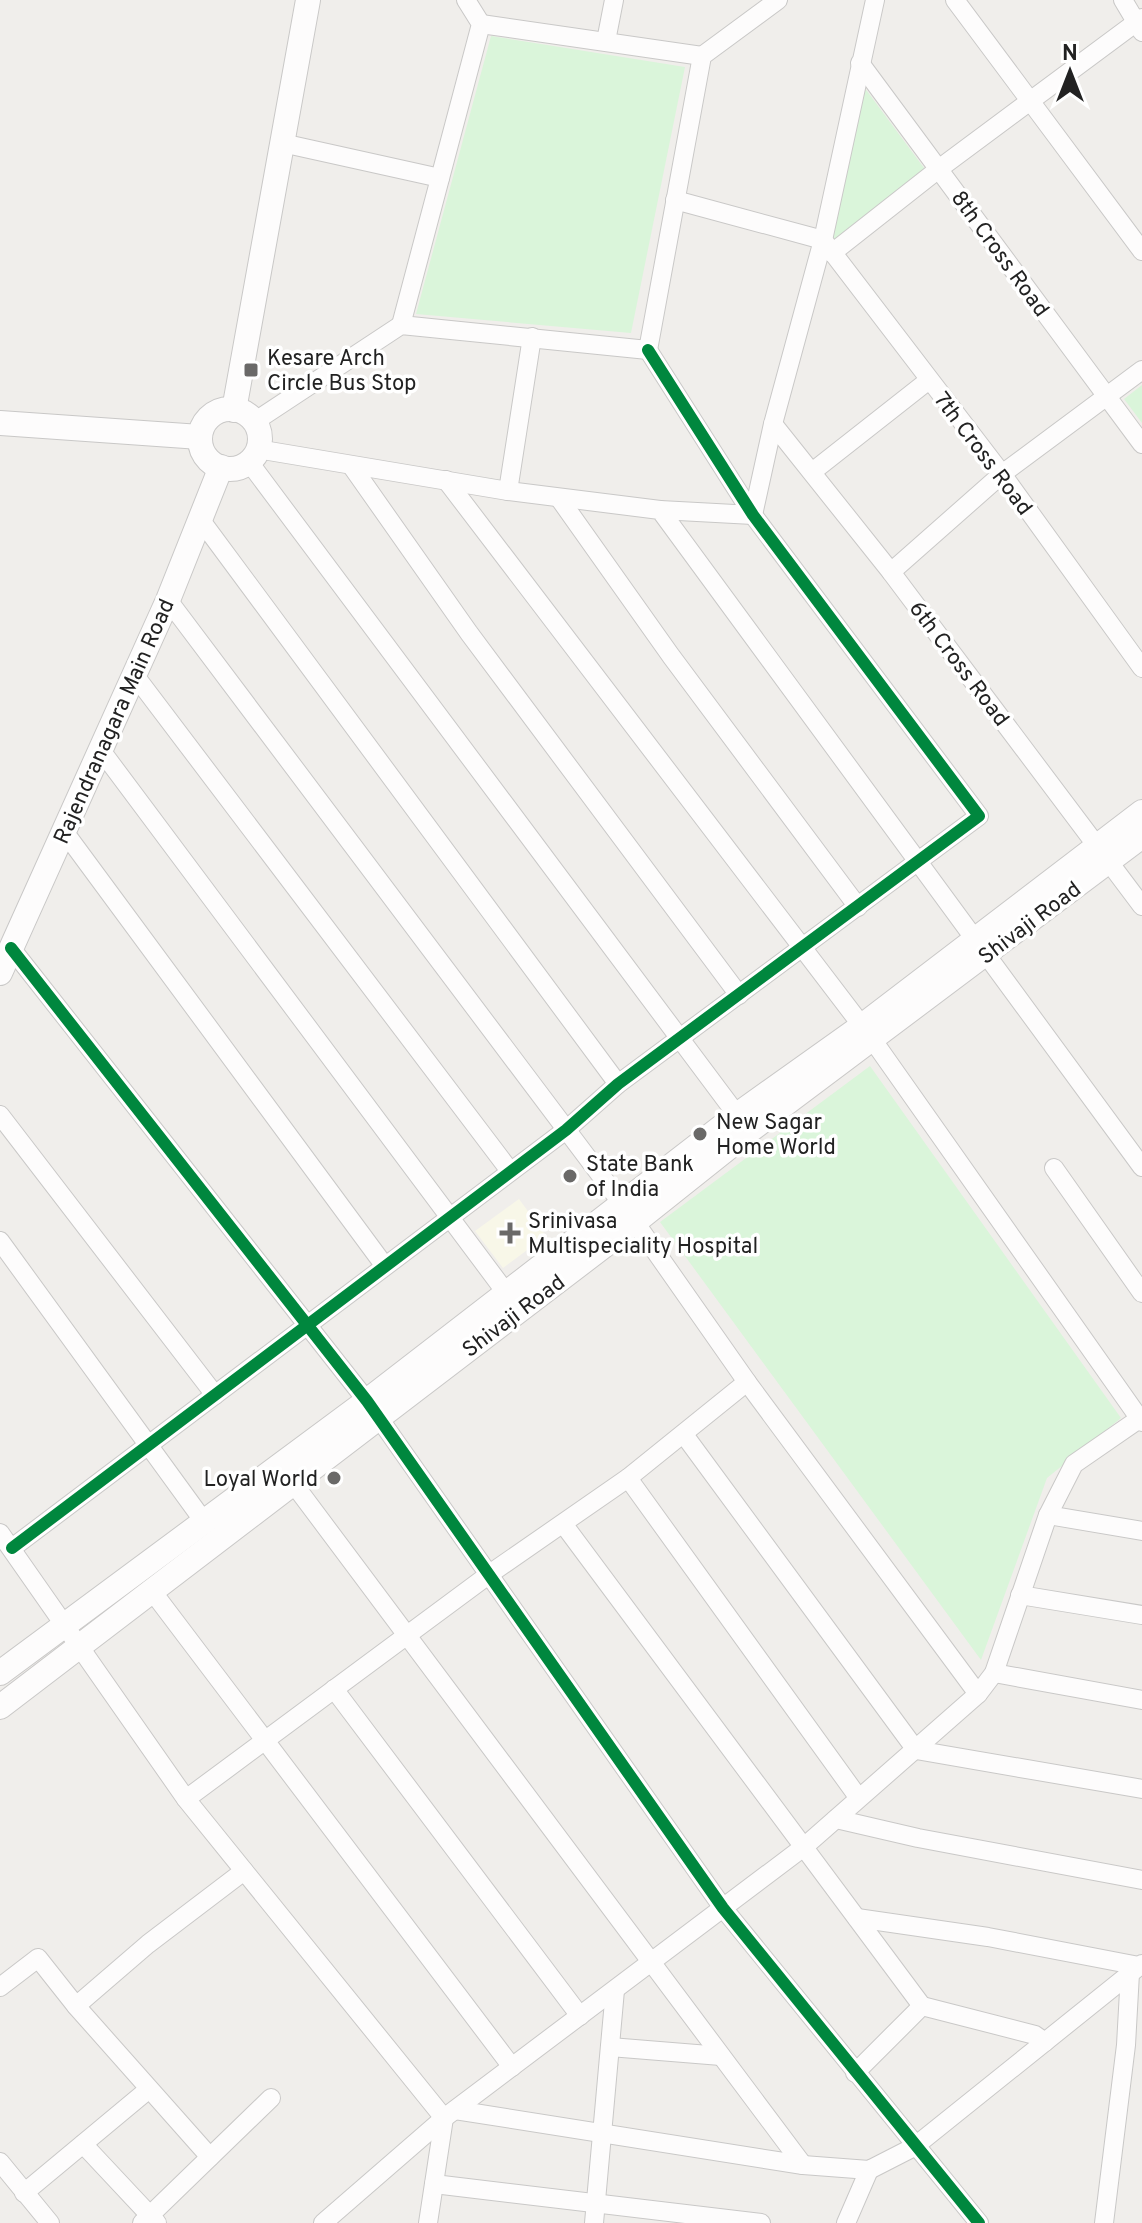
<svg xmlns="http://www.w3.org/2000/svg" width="1142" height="2223" viewBox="0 0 1142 2223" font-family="Overpass,sans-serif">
<rect width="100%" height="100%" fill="#f0eeeb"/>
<path fill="#f8f7e8" d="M519 1199 546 1236 503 1268 475 1231Z"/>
<g fill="#daf5da">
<path d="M491 36 685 67 631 333 416 314Z"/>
<path d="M864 87 927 172 831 243Z"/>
<path d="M1142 385V423L1124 399Z"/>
<path d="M870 1066 1121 1418 1047 1478 981 1660 660 1222Z"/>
</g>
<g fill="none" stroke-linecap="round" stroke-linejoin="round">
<defs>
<g id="minor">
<path d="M955 0 1142 251"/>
<path d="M1123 0 1142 32"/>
<path d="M481 24 702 56"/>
<path d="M606 41 614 0"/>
<path d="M860 63 1142 444"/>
<path d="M282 143 440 178"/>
<path d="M675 200 823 240"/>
<path d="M823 240 1002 474 1142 668"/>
<path d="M832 253 940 168 1142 18"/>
<path d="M401 325 481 24 466 0"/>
<path d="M254 422 401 325 648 350 702 56 778 0"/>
<path d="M773 424 891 572 1142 906"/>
<path d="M257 449 508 491 660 510 1142 1167"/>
<path d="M249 462 743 1123"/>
<path d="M353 468 469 633 739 995"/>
<path d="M812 472 929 380"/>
<path d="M446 480 872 1039 1142 1422"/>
<path d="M508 491 532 337"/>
<path d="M559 498 671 656 858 907"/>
<path d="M660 510 753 515 773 424 823 240 875 0"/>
<path d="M200 519 618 1084"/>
<path d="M891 572 1002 474 1142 370"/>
<path d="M168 600 623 1205 747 1382 978 1694"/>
<path d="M133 673 510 1171"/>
<path d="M100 749 507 1294"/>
<path d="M63 830 384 1265"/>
<path d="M11 948 367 1401 723 1908 979 2223"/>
<path d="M0 1115 215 1395"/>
<path d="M1054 1168 1142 1293"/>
<path d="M0 1241 205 1523"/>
<path d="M685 1436 916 1750 1142 1789"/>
<path d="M628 1478 858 1797"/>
<path d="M293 1483 803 2165"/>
<path d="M1048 1515 1142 1531"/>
<path d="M564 1525 922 2006"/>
<path d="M0 1533 186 1799 444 2118 428 2223"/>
<path d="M12 1548 566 1130 618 1084 979 816 753 515 648 350"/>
<path d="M152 1591 512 2067"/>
<path d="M1020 1595 1142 1615"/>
<path d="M994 1673 1142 1700"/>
<path d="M334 1689 580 2016"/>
<path d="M186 1799 491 1573 628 1478 747 1382"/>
<path d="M836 1819 918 1838 1142 1880"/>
<path d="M857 1918 988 1937 1139 1966"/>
<path d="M0 1987 38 1958 76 2006 148 1944 244 1871"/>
<path d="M76 2006 210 2157"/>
<path d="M610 2047 721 2056"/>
<path d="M855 2073 922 2006 1035 2035 1045 2042"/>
<path d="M455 2110 803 2165 869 2170 914 2147 1142 1964"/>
<path d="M83 2144 157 2223"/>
<path d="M0 2162 50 2223"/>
<path d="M434 2184 761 2223"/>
<path d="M24 2193 149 2089"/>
<path d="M142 2223 271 2098"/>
<path d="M323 2223 444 2118 805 1846 978 1694 994 1673 1048 1515 1074 1464 1142 1417"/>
<path d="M594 2223 615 1990"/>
<path d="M846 2223 869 2170"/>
<path d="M1104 2223 1126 2045 1130 1973"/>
</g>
<g id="tertiary">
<circle cx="230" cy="439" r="30"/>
<path d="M234 410 308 0"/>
<path d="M0 423 200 437"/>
<path d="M0 973 168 600 221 467"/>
<path d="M0 1673 367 1401 737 1115 862 1026 1142 812"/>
<path d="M0 1707 635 1222 749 1131 1142 836"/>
</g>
</defs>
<use href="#minor" stroke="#c9c8c7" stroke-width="20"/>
<use href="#tertiary" stroke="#c9c8c7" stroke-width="26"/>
<use href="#minor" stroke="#fdfcfc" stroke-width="18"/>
<use href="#tertiary" stroke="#fdfcfc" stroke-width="24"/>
<defs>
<g id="cycleway">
<path d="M11 948 367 1401 723 1908 979 2223"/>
<path d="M12 1548 566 1130 618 1084 979 816 753 515 648 350"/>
</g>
</defs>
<use href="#cycleway" stroke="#fff" stroke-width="17"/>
<use href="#cycleway" stroke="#00873e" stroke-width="12"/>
</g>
<g fill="#6a6968" stroke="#fff" stroke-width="3">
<rect x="243" y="362" width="16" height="16" rx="4"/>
<circle cx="700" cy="1134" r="8"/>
<circle cx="570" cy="1176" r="8"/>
<path d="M506 1221h8v8h8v8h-8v8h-8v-8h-8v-8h8z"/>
<circle cx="334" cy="1478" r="8"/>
</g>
<g text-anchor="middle" stroke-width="7" stroke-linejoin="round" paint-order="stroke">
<g font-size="22" fill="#222" stroke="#fff">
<text transform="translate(1001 253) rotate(54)" y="8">8th Cross Road</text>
<text transform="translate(984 453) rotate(53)" y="8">7th Cross Road</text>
<text transform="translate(960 663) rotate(53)" y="8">6th Cross Road</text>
<text transform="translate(113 721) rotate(-66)" y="8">Rajendranagara Main Road</text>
<text transform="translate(1029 922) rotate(-37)" y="8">Shivaji Road</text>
<text transform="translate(513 1315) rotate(-37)" y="8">Shivaji Road</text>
</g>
<g font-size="22" fill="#222" stroke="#fff" text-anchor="start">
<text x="267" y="365">Kesare Arch<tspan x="267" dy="25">Circle Bus Stop</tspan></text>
<text x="716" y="1129">New Sagar<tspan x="716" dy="25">Home World</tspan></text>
<text x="586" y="1171">State Bank<tspan x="586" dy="25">of India</tspan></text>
<text x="528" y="1228">Srinivasa<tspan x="528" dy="25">Multispeciality Hospital</tspan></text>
<text x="318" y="1486" text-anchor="end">Loyal World</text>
</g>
</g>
<g transform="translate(1070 72)" stroke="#ffffff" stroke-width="6" paint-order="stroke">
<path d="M0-6L14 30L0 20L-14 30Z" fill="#222222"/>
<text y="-12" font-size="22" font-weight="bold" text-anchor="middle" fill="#222222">N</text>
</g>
</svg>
